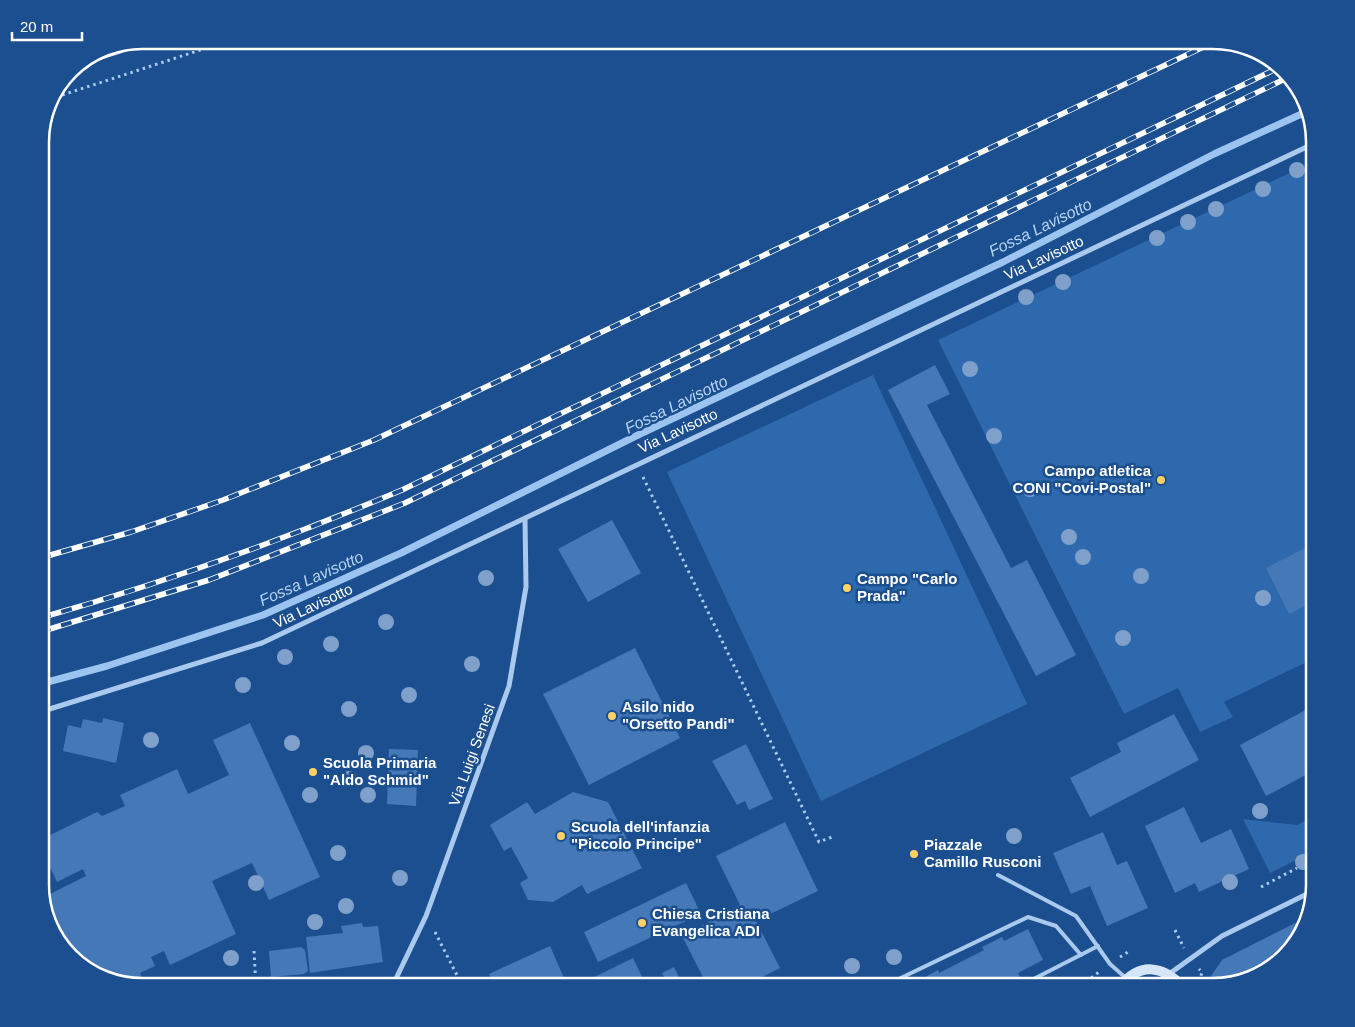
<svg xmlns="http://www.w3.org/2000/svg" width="1355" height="1027" viewBox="0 0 1355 1027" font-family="Arial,sans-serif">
<rect width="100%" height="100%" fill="#1b4f8f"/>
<g fill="#2e69ad">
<path d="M1315 161V658L1224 702 1233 717 1200 732 1178 688 1124 714 938 340Z"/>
<path d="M873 375 1027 704 821 801 667 472Z"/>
<path d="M1315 816V851L1270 873 1243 819 1297 825Z"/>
</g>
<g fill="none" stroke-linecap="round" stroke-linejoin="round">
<path stroke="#9cc4f0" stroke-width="7" d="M40 684 107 666 263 615 401 553 638 435 1003 262 1214 154 1308 111"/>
</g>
<g fill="#4478b7">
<path d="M935 365 950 394 927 405 1011 568 1027 560 1076 655 1036 676 888 390Z"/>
<path d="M612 520 641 573 588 602 558 549Z"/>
<path d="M1315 543V601L1289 614 1266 568Z"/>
<path d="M635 648 680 738 589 785 543 694Z"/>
<path d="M1315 705V770L1266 796 1240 745Z"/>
<path d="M1174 714 1199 760 1090 817 1070 778 1121 752 1117 743Z"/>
<path d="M103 718 124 723 116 763 63 751 68 725 81 728 83 719 102 723Z"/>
<path d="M250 723 320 877 269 900 252 863 212 881 236 934 170 965 164 951 151 957 155 966 140 973 146 987 80 966 51 931 42 898 86 876 83 869 57 882 40 846V840L97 812 102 816 125 806 120 795 177 769 188 794 229 775 213 740Z"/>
<path d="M746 744 773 799 749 810 745 801 737 805 712 761Z"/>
<path d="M389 749 418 750 416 806 387 804Z"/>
<path d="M573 792 608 802 642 868 587 894 582 885 553 902 528 900 520 883 528 878 511 847 504 851 490 825 527 802 535 814Z"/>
<path d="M1184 807 1201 843 1231 829 1249 869 1199 892 1195 883 1175 893 1145 826Z"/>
<path d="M785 822 818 891 756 921 780 968 743 987H708L682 936 740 905 716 856Z"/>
<path d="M1103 832 1117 865 1127 861 1148 908 1107 926 1090 886 1071 894 1053 853Z"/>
<path d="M686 883 701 914 598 962 584 932Z"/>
<path d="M1303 919 1294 947 1258 977 1208 987 1211 976 1222 960Z"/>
<path d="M362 923 363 927 378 926 383 962 310 973 306 937 343 933 341 926Z"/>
<path d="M1028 929 1043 960 1018 973 1020 977 1003 985 1002 982 993 987H913L919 984 918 981 938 970 939 973 984 950 982 947 1002 937 1004 941Z"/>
<path d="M550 946 568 987H495L489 974Z"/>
<path d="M301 947 305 950 308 971 304 974 271 977 269 951Z"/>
<path d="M633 958 647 987H574Z"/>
<path d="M674 967 684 987H669L662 973Z"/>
</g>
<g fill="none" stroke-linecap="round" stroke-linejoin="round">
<g stroke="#a9c9ee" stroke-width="3" stroke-dasharray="2.5 4" stroke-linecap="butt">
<path d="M50 99 231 40"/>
<path d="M643 477 819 842 832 837"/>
<path d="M1261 887 1297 868"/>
<path d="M1175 930 1184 948"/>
<path d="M435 932 463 987"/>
<path d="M254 951 256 987"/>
<path d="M1120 957 1128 952"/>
<path d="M1086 982 1099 972"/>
<path d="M1199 982 1202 972 1199 969"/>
</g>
<g stroke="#a9c9ee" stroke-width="4">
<path d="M998 875 1076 916 1110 964 1127 979"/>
<path d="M882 987 1028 917 1056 926 1081 955"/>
<path d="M1018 987 1098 946"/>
</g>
<g stroke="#a9c9ee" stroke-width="5">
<path d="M40 712 262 643 1315 143"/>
<path d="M1169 974 1222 936 1313 891"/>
<path d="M392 987 426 916 509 686 526 587 525 519"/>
</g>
<g stroke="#d6e6fa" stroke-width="10">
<path d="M84 60 146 40"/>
<path d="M1120 987C1139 962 1163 965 1183 987"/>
</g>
<defs>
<g id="rail">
<path d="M40 558 131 532 223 500 374 440 1216 41"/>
<path d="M40 618C164 583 283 540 402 490L1280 67"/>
<path d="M40 632 209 580 405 503 1289 77"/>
</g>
</defs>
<use href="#rail" stroke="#fff" stroke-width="5.5"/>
<use href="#rail" stroke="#1b4f8f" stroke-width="4" stroke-dasharray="11" stroke-linecap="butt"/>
</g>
<g fill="#7ea0ca">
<circle cx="1297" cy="170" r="8"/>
<circle cx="1263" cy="189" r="8"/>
<circle cx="1216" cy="209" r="8"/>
<circle cx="1188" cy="222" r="8"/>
<circle cx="1157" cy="238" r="8"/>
<circle cx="1063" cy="282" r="8"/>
<circle cx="1026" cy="297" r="8"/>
<circle cx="970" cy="369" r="8"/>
<circle cx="994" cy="436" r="8"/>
<circle cx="1030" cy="489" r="8"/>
<circle cx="1069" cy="537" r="8"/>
<circle cx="1083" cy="557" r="8"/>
<circle cx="1141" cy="576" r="8"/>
<circle cx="486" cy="578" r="8"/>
<circle cx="1263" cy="598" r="8"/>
<circle cx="386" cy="622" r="8"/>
<circle cx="1123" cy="638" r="8"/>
<circle cx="331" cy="644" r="8"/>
<circle cx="285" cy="657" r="8"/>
<circle cx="472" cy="664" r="8"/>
<circle cx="243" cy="685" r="8"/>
<circle cx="409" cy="695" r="8"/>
<circle cx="349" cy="709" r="8"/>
<circle cx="151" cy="740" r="8"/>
<circle cx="292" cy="743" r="8"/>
<circle cx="366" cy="753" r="8"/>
<circle cx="349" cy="779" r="8"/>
<circle cx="310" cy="795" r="8"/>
<circle cx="368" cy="795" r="8"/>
<circle cx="1260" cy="811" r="8"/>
<circle cx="1014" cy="836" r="8"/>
<circle cx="338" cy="853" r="8"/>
<circle cx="1303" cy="862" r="8"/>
<circle cx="400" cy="878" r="8"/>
<circle cx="1230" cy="882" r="8"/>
<circle cx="256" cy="883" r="8"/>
<circle cx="346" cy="906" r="8"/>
<circle cx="315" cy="922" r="8"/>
<circle cx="894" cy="957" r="8"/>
<circle cx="231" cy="958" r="8"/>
<circle cx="852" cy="966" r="8"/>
</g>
<g fill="#ffd166" stroke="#1b4f8f" stroke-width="2">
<circle cx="1161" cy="480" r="5"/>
<circle cx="847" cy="588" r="5"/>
<circle cx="612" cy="716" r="5"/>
<circle cx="313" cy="772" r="5"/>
<circle cx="561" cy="836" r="5"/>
<circle cx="914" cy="854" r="5"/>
<circle cx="642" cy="923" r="5"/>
</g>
<g text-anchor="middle" stroke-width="5" stroke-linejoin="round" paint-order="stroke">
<g font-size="15" fill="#fff" stroke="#1b4f8f">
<text transform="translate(1044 258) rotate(-25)" y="5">Via Lavisotto</text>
<text transform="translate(678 431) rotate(-25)" y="5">Via Lavisotto</text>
<text transform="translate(313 606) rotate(-25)" y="5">Via Lavisotto</text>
<text transform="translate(472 755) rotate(-70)" y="5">Via Luigi Senesi</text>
</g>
<g font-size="15" font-weight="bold" fill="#fff" stroke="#1b4f8f" text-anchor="start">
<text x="1151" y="476" text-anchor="end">Campo atletica<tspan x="1151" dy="17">CONI "Covi-Postal"</tspan></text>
<text x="857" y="584">Campo "Carlo<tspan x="857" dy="17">Prada"</tspan></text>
<text x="622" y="712">Asilo nido<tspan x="622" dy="17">"Orsetto Pandi"</tspan></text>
<text x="323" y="768">Scuola Primaria<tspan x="323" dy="17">"Aldo Schmid"</tspan></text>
<text x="571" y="832">Scuola dell'infanzia<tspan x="571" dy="17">"Piccolo Principe"</tspan></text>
<text x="924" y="850">Piazzale<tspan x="924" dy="17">Camillo Rusconi</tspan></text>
<text x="652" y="919">Chiesa Cristiana<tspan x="652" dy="17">Evangelica ADI</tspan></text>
</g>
<g font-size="16" font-style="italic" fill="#b5d3f5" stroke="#1b4f8f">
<text transform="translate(1040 227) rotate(-26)" y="6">Fossa Lavisotto</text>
<text transform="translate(676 404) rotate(-26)" y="6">Fossa Lavisotto</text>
<text transform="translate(311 578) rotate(-24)" y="6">Fossa Lavisotto</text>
</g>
</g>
<path d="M0 0H1355V1027H0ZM142 49H1213A93 93 0 0 1 1306 142V885A93 93 0 0 1 1213 978H142A93 93 0 0 1 49 885V142A93 93 0 0 1 142 49Z" fill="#1b4f8f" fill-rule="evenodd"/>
<path fill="none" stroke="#fff" stroke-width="2.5" d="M142 49H1213A93 93 0 0 1 1306 142V885A93 93 0 0 1 1213 978H142A93 93 0 0 1 49 885V142A93 93 0 0 1 142 49Z"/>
<path d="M12 32v8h70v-8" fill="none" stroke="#ffffff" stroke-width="2.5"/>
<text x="20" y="32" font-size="15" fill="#ffffff" stroke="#1b4f8f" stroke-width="4" paint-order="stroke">20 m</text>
</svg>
